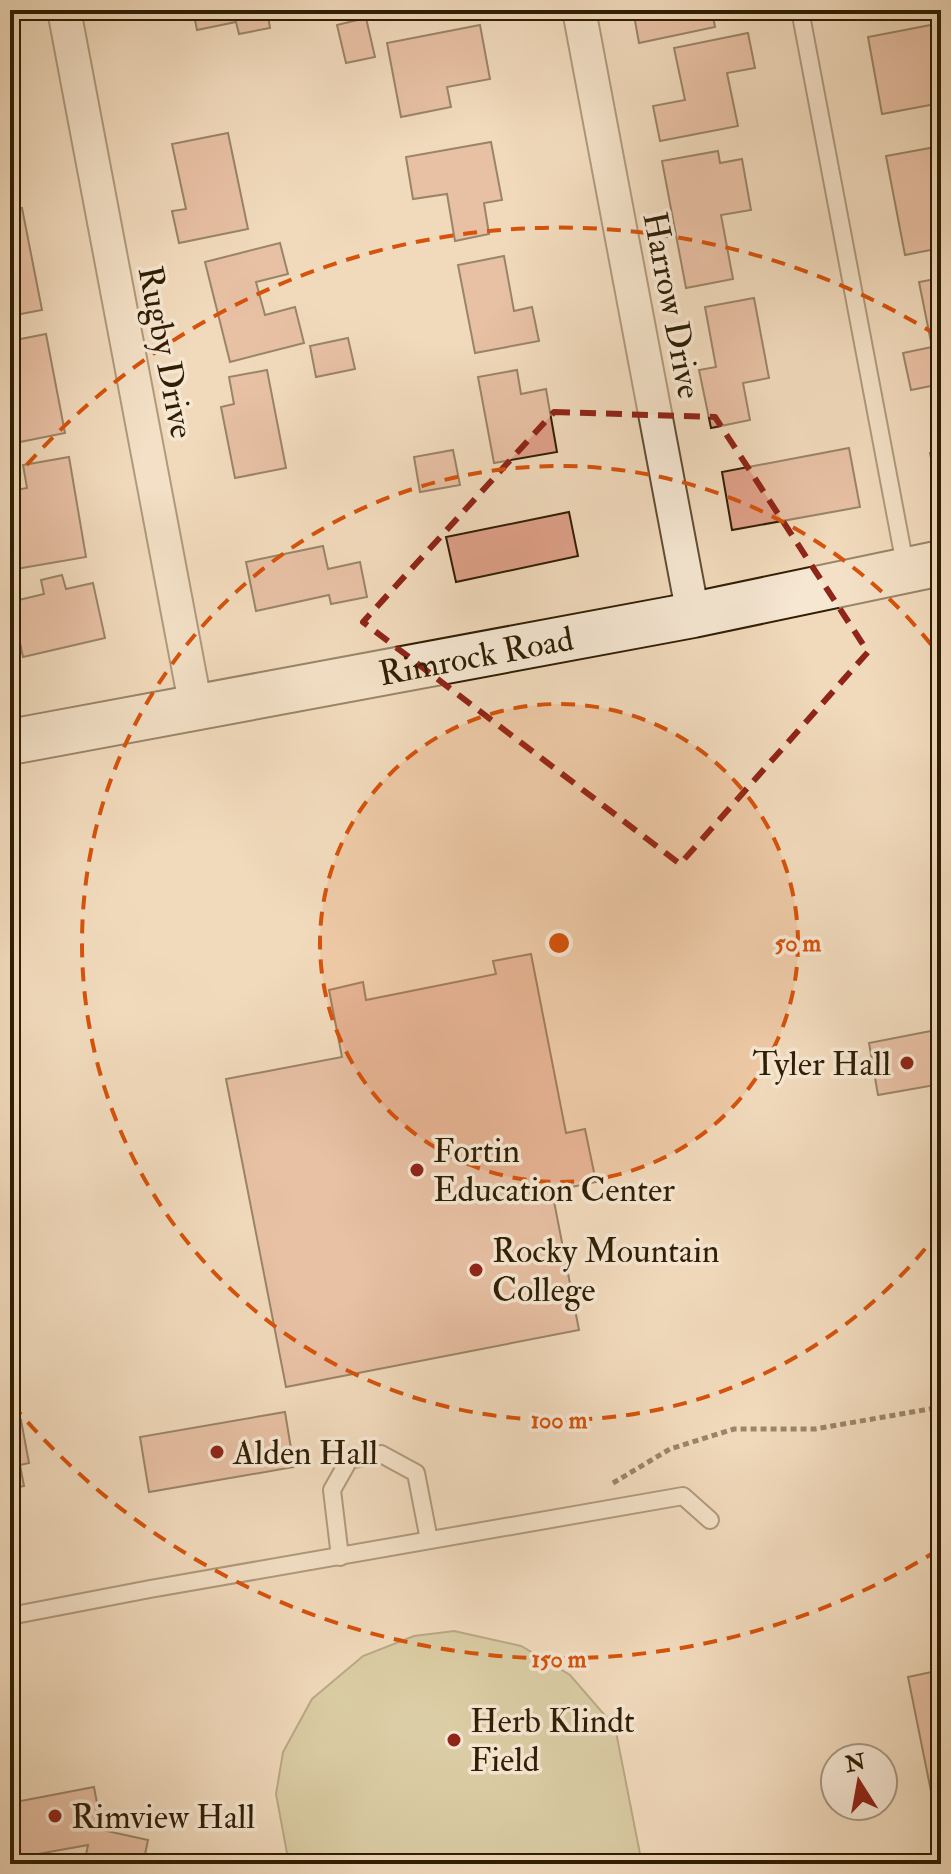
<svg xmlns="http://www.w3.org/2000/svg" width="951" height="1874" viewBox="0 0 951 1874" font-family="'IM FELL Double Pica',serif">
<rect width="100%" height="100%" fill="#f1dabc"/>
<filter id="stains"><feTurbulence type="fractalNoise" baseFrequency=".0025" numOctaves="4"/><feColorMatrix values="0 0 0 0 .2 0 0 0 0 .09 0 0 0 0 .02 0 0 0 .5 -.17"/></filter>
<radialGradient id="worn" r=".72"><stop offset=".6" stop-color="#630" stop-opacity="0"/><stop offset="1" stop-color="#630" stop-opacity=".3"/></radialGradient>
<path fill="#c2bd8b" stroke="#796e47" stroke-width="2" d="M454 1631 521 1646 570 1675 615 1727 642 1864H289L276 1794 283 1752 312 1699 363 1656 414 1636Z"/>
<g fill="#dea088" stroke="#301e03" stroke-width="2">
<path d="M193 10H267L270 28 239 34 236 22 197 30Z"/>
<path d="M633 10H712L715 27 639 43Z"/>
<path d="M366 18 375 57 346 63 337 25Z"/>
<path d="M941 23V103L882 114 868 37Z"/>
<path d="M480 25 490 79 447 87 451 107 401 117 387 43Z"/>
<path d="M748 33 755 68 727 73 738 126 660 141 653 106 685 100 674 48Z"/>
<path d="M228 133 248 229 179 243 172 211 186 209 172 144Z"/>
<path d="M491 142 502 200 484 203 489 234 455 241 447 194 413 199 406 157Z"/>
<path d="M941 146V248L905 255 886 156Z"/>
<path d="M10 149 16 183 10 184Z"/>
<path d="M718 151 720 163 742 159 751 210 721 215 733 279 686 288 662 161Z"/>
<path d="M22 208 42 310 10 316V210Z"/>
<path d="M280 243 288 274 256 282 265 315 295 307 304 343 230 362 205 262Z"/>
<path d="M504 256 514 311 532 307 539 341 475 353 458 265Z"/>
<path d="M941 278V384L911 390 903 353 932 347 919 282Z"/>
<path d="M754 298 769 378 743 383 750 420 711 428 699 370 716 367 705 307Z"/>
<path d="M46 334 65 433 10 444V341Z"/>
<path d="M348 338 355 369 316 377 310 346Z"/>
<path d="M267 370 286 468 235 478 221 407 234 404 229 377Z"/>
<path d="M517 370 521 394 546 389 557 452 494 463 478 377Z"/>
<path d="M849 448 860 507 732 530 722 472Z"/>
<path d="M453 450 460 485 420 492 414 457Z"/>
<path d="M941 450V504H940L930 453Z"/>
<path d="M69 457 86 557 10 570V491L27 488 23 465Z"/>
<path d="M569 512 578 556 456 582 446 537Z"/>
<path d="M323 546 328 569 360 562 367 597 331 604 329 595 256 611 246 562Z"/>
<path d="M62 575 66 589 93 583 105 638 23 657 20 643 10 645V602L44 594 41 580Z"/>
<path d="M531 954 566 1133 585 1129 596 1182 552 1191 579 1330 286 1387 226 1079 342 1057 329 990 363 982 366 1000 496 974 493 961Z"/>
<path d="M941 1029V1084L878 1095 869 1043Z"/>
<path d="M10 1405 13 1423 21 1420 29 1463 20 1465 24 1486 10 1489Z"/>
<path d="M285 1412 294 1467 149 1492 140 1437Z"/>
<path d="M941 1670V1841L908 1677Z"/>
<path d="M94 1787 102 1830 148 1840 143 1864H84L88 1845 10 1859V1803Z"/>
</g>
<g fill="none" stroke-linecap="round" stroke-linejoin="round">
<defs>
<g id="service">
<path d="M800 10 906 570"/>
<path d="M340 1557 332 1490 349 1460 381 1454 416 1473 429 1540"/>
<path d="M10 1616 150 1589 683 1496 710 1520"/>
</g>
<g id="minor">
<path d="M64 10 196 708"/>
<path d="M579 10 693 615"/>
</g>
<g id="secondary">
<path id="s1" d="M10 742 693 615 941 563"/>
</g>
</defs>
<use href="#service" stroke="#604d31" stroke-width="20"/>
<use href="#minor" stroke="#604d31" stroke-width="36"/>
<use href="#secondary" stroke="#301e03" stroke-width="48"/>
<path stroke="#301e03" stroke-width="5" stroke-dasharray="6 4" stroke-linecap="butt" d="M613 1483 670 1449 734 1429H815L941 1407"/>
<use href="#service" stroke="#f6e7d3" stroke-width="16"/>
<use href="#minor" stroke="#f6e7d3" stroke-width="32"/>
<use href="#secondary" stroke="#f6e7d3" stroke-width="44"/>
</g>
<path d="M0 0H951V1874H0ZM554 412 715 417 868 652 680 864 363 622Z" fill="#f1dabc" fill-opacity=".55" fill-rule="evenodd"/>
<path fill="none" stroke="#8f2418" stroke-width="6" stroke-dasharray="16 10" stroke-linejoin="round" d="M554 412 715 417 868 652 680 864 363 622Z"/>
<circle cx="559" cy="943" r="239" fill="#d6530b" fill-opacity=".12"/>
<g fill="none" stroke="#d6530b" stroke-width="4" stroke-dasharray="14 10">
<circle cx="559" cy="943" r="239"/>
<path d="M940 1230A477 477 0 1 1 940 656"/>
<path d="M938 1550A716 716 0 0 1 11 1403M11 483A716 716 0 0 1 938 336"/>
</g>
<g fill="#8f2418" stroke="#f6e7d3" stroke-width="3">
<circle cx="907" cy="1063" r="8"/>
<circle cx="417" cy="1170" r="8"/>
<circle cx="476" cy="1270" r="8"/>
<circle cx="217" cy="1452" r="8"/>
<circle cx="454" cy="1740" r="8"/>
<circle cx="55" cy="1816" r="8"/>
</g>
<g text-anchor="middle" stroke-width="7" stroke-linejoin="round" paint-order="stroke">
<g font-size="34" fill="#301e03" stroke="#f6e7d3">
<text transform="translate(673 305) rotate(79)" y="12">Harrow Drive</text>
<text transform="translate(167 352) rotate(79)" y="12">Rugby Drive</text>
<text dy="12" stroke="none"><textPath href="#s1" startOffset="474">Rimrock Road</textPath></text>
</g>
<g font-size="34" fill="#301e03" stroke="#f6e7d3" text-anchor="start">
<text x="891" y="1075" text-anchor="end">Tyler Hall</text>
<text x="433" y="1162">Fortin<tspan x="433" dy="39">Education Center</tspan></text>
<text x="492" y="1262">Rocky Mountain<tspan x="492" dy="39">College</tspan></text>
<text x="233" y="1464">Alden Hall</text>
<text x="470" y="1732">Herb Klindt<tspan x="470" dy="39">Field</tspan></text>
<text x="71" y="1828">Rimview Hall</text>
</g>
</g>
<circle cx="559" cy="943" r="12" fill="#d6530b" stroke="#f6e7d3" stroke-width="4"/>
<g font-size="24" text-anchor="middle" font-weight="bold" fill="#d6530b" stroke="#f6e7d3" stroke-width="7" stroke-linejoin="round" paint-order="stroke">
<text x="798" y="951">50 m</text>
<text x="559" y="1428">100 m</text>
<text x="559" y="1667">150 m</text>
</g>
<rect width="951" height="1874" fill="none" stroke="#f1dabc" stroke-width="40"/>
<rect x="12" y="12" width="927" height="1850" fill="none" stroke="#301e03" stroke-width="4"/>
<rect x="20" y="20" width="911" height="1834" fill="none" stroke="#301e03" stroke-width="2"/>
<g transform="translate(859 1782) rotate(349)"><circle r="38" fill="#f6e7d3" stroke="#a79780" stroke-width="2"/>
<path d="M0-6L14 30L0 20L-14 30Z" fill="#8f2418"/>
<text y="-12" font-size="22" font-weight="bold" text-anchor="middle" fill="#301e03">N</text>
</g>
<rect width="100%" height="100%" filter="url(#stains)"/>
<rect width="100%" height="100%" fill="url(#worn)"/>
</svg>
